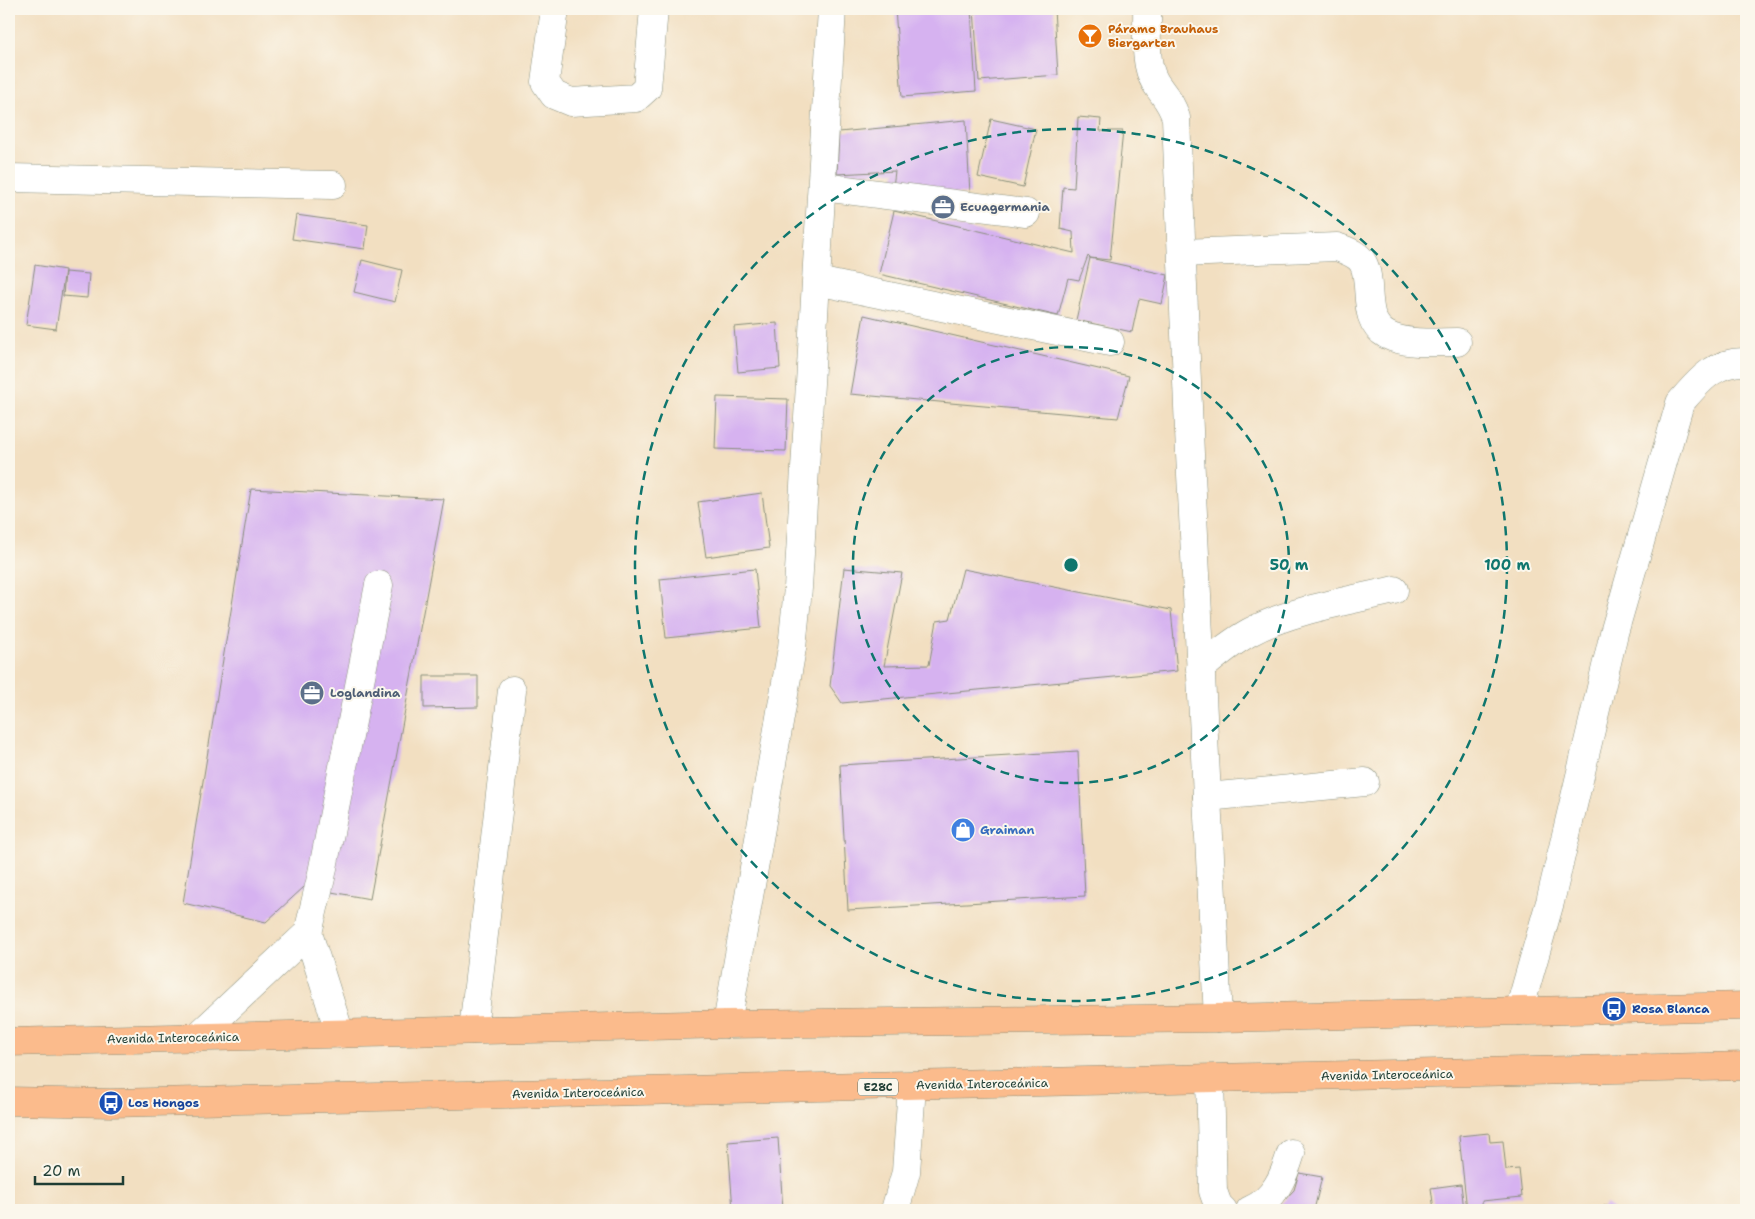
<svg xmlns="http://www.w3.org/2000/svg" width="1755" height="1219" viewBox="0 0 1755 1219" font-family="'Shantell Sans',sans-serif">
<rect width="100%" height="100%" fill="#fbf7ec"/>
<filter id="ink" filterUnits="userSpaceOnUse"><feTurbulence type="fractalNoise" baseFrequency=".02" numOctaves="2"/><feDisplacementMap in="SourceGraphic" scale="10" xChannelSelector="R" yChannelSelector="G"/><feConvolveMatrix kernelMatrix="1 2 1 2 8 2 1 2 1" color-interpolation-filters="sRGB"/></filter>
<filter id="wash" filterUnits="userSpaceOnUse"><feTurbulence type="fractalNoise" baseFrequency=".0096" numOctaves="4" result="noise"/><feDisplacementMap in="SourceGraphic" scale="20" xChannelSelector="R" yChannelSelector="G"/><feGaussianBlur stdDeviation="1.12" result="paint"/><feColorMatrix in="noise" values="0 0 0 0 0 0 0 0 0 0 0 0 0 0 0 0 0 1.4 0 .05"/><feComposite in="paint" operator="in"/></filter>
<g filter="url(#wash)">
<rect width="100%" height="100%" fill="#f2dfc1"/>
<g id="blocks">
<g fill="#d6b2f0">
<path d="M895 9H971L976 91 902 97Z"/>
<path d="M974 9H1054L1058 75 979 81Z"/>
<path d="M1078 117 1101 119 1100 131H1123L1110 260 1090 258 1168 275 1162 304 1139 299 1132 332 1076 320 1090 258 1088 256 1079 280 1068 278 1058 316 879 274 894 211 1074 253 1073 232 1060 229 1063 187 1074 188Z"/>
<path d="M991 119 1036 129 1023 187 978 177Z"/>
<path d="M966 120 970 194 893 187 895 171 837 174 839 132Z"/>
<path d="M296 215 368 225 365 249 292 239Z"/>
<path d="M362 260 402 270 395 302 354 292Z"/>
<path d="M35 265 65 270 56 329 26 325Z"/>
<path d="M65 272 89 274 87 298 63 296Z"/>
<path d="M864 315 1129 376 1118 418 850 394Z"/>
<path d="M777 323 780 368 738 372 734 327Z"/>
<path d="M717 397 788 399 786 451 715 449Z"/>
<path d="M251 489 444 499 370 899 304 887 266 922 183 903Z"/>
<path d="M762 493 769 548 706 557 698 502Z"/>
<path d="M844 568 902 573 884 666 929 665 937 621 950 619 963 569 1171 610 1177 671 842 703 830 686Z"/>
<path d="M755 569 761 628 666 638 660 579Z"/>
<path d="M424 676H478V707L424 708Z"/>
<path d="M1078 751 1085 896 848 910 840 765Z"/>
<path d="M1489 1133 1490 1142 1503 1141 1506 1170 1519 1169 1522 1197 1482 1201 1483 1210H1467L1459 1136Z"/>
<path d="M778 1138 783 1210H733L728 1142Z"/>
<path d="M1299 1173 1322 1177 1314 1210H1275L1294 1190Z"/>
<path d="M1461 1184 1464 1210H1434L1431 1188Z"/>
<path d="M1606 1204 1614 1210H1601Z"/>
</g>
</g>
</g>
<g filter="url(#ink)">
<use href="#blocks" fill-opacity="0" stroke="#888e7a" stroke-width="1"/>
<g fill="none" stroke-linecap="round" stroke-linejoin="round">
<defs>
<g id="minor">
<path d="M555 9 545 82 554 95 571 102 636 98 647 88 654 9"/>
<path d="M1147 9C1148 31 1143 62 1155 82 1163 95 1171 101 1176 118L1190 454 1218 1018"/>
<path d="M9 178 333 185"/>
<path d="M823 187 1026 213"/>
<path d="M1182 253 1337 247C1347 251 1358 254 1363 263 1374 283 1360 320 1387 335 1407 345 1435 342 1457 342"/>
<path d="M817 281 1110 342"/>
<path d="M1200 669C1216 655 1232 642 1250 632 1290 610 1349 601 1394 590"/>
<path d="M1207 797 1365 782"/>
<path d="M308 933 321 878 379 585"/>
<path d="M1519 1011 1550 902 1614 633 1680 403C1699 381 1714 361 1746 362"/>
<path d="M727 1024 792 648 798 588 832 9"/>
<path d="M473 1030 512 690"/>
<path d="M196 1038 308 933 340 1034"/>
<path d="M1210 1079 1213 1191 1218 1205 1223 1210"/>
<path d="M895 1210 906 1172 912 1086"/>
<path d="M1250 1210C1274 1201 1284 1176 1291 1153"/>
</g>
<g id="highway">
<path d="M9 1042 727 1024 1218 1018 1746 1006"/>
<path d="M9 1101 111 1103 1746 1066"/>
</g>
</defs>
<use href="#minor" stroke="#888e7a" stroke-width="29"/>
<use href="#highway" stroke="#888e7a" stroke-width="29"/>
<use href="#minor" stroke="#fff" stroke-width="28"/>
<use href="#highway" stroke="#fbbb8c" stroke-width="28"/>
</g>
</g>
<g fill="none" stroke="#0f766e" stroke-width="2.5" stroke-dasharray="9 6">
<circle cx="1071" cy="565" r="218"/>
<circle cx="1071" cy="565" r="436"/>
</g>
<defs>
<symbol id="bar-disc" viewBox="-11 -11 22 22"><circle r="9.5" fill="#e8710a" stroke="#fbf7ec"/><path d="M-6-5H6L.8 .8V4.5H3.5V6h-7V4.5H-.8V.8Z" fill="#fff"/></symbol>
<symbol id="office-disc" viewBox="-11 -11 22 22"><circle r="9.5" fill="#5c6f8a" stroke="#fbf7ec"/><path d="M-6-3h4V-5.5h4V-3h4V5H-6ZM-1-4.5V-3h2v-1.5ZM-6 0V1H6V0Z" fill="#fff"/></symbol>
<symbol id="shop-disc" viewBox="-11 -11 22 22"><circle r="9.5" fill="#3f7fe0" stroke="#fbf7ec"/><path d="M-5-2.5h2.3a2.7 3.5 0 0 1 5.4 0H5L5.5 6h-11ZM-1.5-2.5h3a1.5 2.3 0 0 0-3 0Z" fill="#fff"/></symbol>
<symbol id="bus-disc" viewBox="-11 -11 22 22"><circle r="9.5" fill="#1a4fb4" stroke="#fbf7ec"/><path d="M-5-6H5V4H4V6H2V4H-2V6H-4V4H-5ZM-3.5-4V0h7V-4ZM-3.5 1.2v1.5H-2V1.2ZM2 1.2v1.5H3.5V1.2Z" fill="#fff"/></symbol>
</defs>
<g fill-rule="evenodd">
<use href="#bar-disc" x="1076" y="22" width="28" height="28"/>
<use href="#office-disc" x="929" y="193" width="28" height="28"/>
<use href="#office-disc" x="298" y="679" width="28" height="28"/>
<use href="#shop-disc" x="949" y="816" width="28" height="28"/>
<use href="#bus-disc" x="1600" y="995" width="28" height="28"/>
<use href="#bus-disc" x="97" y="1089" width="28" height="28"/>
</g>
<g text-anchor="middle" stroke-width="4" stroke-linejoin="round" paint-order="stroke">
<rect fill="#fbf7ec" stroke="#61756b" stroke-width="1" x="858" y="1078.5" width="40" height="17" rx="4"/>
<g font-size="11" font-weight="bold" fill="#1f3d34">
<text x="878" y="1091">E28C</text>
</g>
<g font-size="12" font-weight="bold" fill="#c56008" stroke="#fbf7ec" text-anchor="start">
<text x="1108" y="33">Páramo Brauhaus<tspan x="1108" dy="14">Biergarten</tspan></text>
</g>
<g font-size="12" font-weight="bold" fill="#4e5e75" stroke="#fbf7ec" text-anchor="start">
<text x="960" y="211">Ecuagermania</text>
<text x="330" y="697">Loglandina</text>
</g>
<g font-size="12" font-weight="bold" fill="#366cbe" stroke="#fbf7ec" text-anchor="start">
<text x="980" y="834">Graiman</text>
</g>
<g font-size="12" font-weight="bold" fill="#164399" stroke="#fbf7ec" text-anchor="start">
<text x="1632" y="1013">Rosa Blanca</text>
<text x="128" y="1107">Los Hongos</text>
</g>
<g font-size="12" fill="#1f3d34" stroke="#fbf7ec">
<text transform="translate(173 1038) rotate(-1)" y="4">Avenida Interoceánica</text>
<text transform="translate(1387 1075) rotate(-1)" y="4">Avenida Interoceánica</text>
<text transform="translate(982 1084) rotate(-1)" y="4">Avenida Interoceánica</text>
<text transform="translate(578 1093) rotate(-1)" y="4">Avenida Interoceánica</text>
</g>
</g>
<circle cx="1071" cy="565" r="8" fill="#0f766e" stroke="#fbf7ec" stroke-width="2.5"/>
<g font-size="15" text-anchor="middle" font-weight="bold" fill="#0f766e" stroke="#fbf7ec" stroke-width="4" stroke-linejoin="round" paint-order="stroke">
<text x="1289" y="570">50 m</text>
<text x="1507" y="570">100 m</text>
</g>
<rect width="1755" height="1219" fill="none" stroke="#fbf7ec" stroke-width="30"/>
<path d="M35 1176v8h88v-8" fill="none" stroke="#1f3d34" stroke-width="2.5"/>
<text x="42" y="1176" font-size="15" fill="#1f3d34" stroke="#fbf7ec" stroke-width="4" paint-order="stroke">20 m</text>
</svg>
